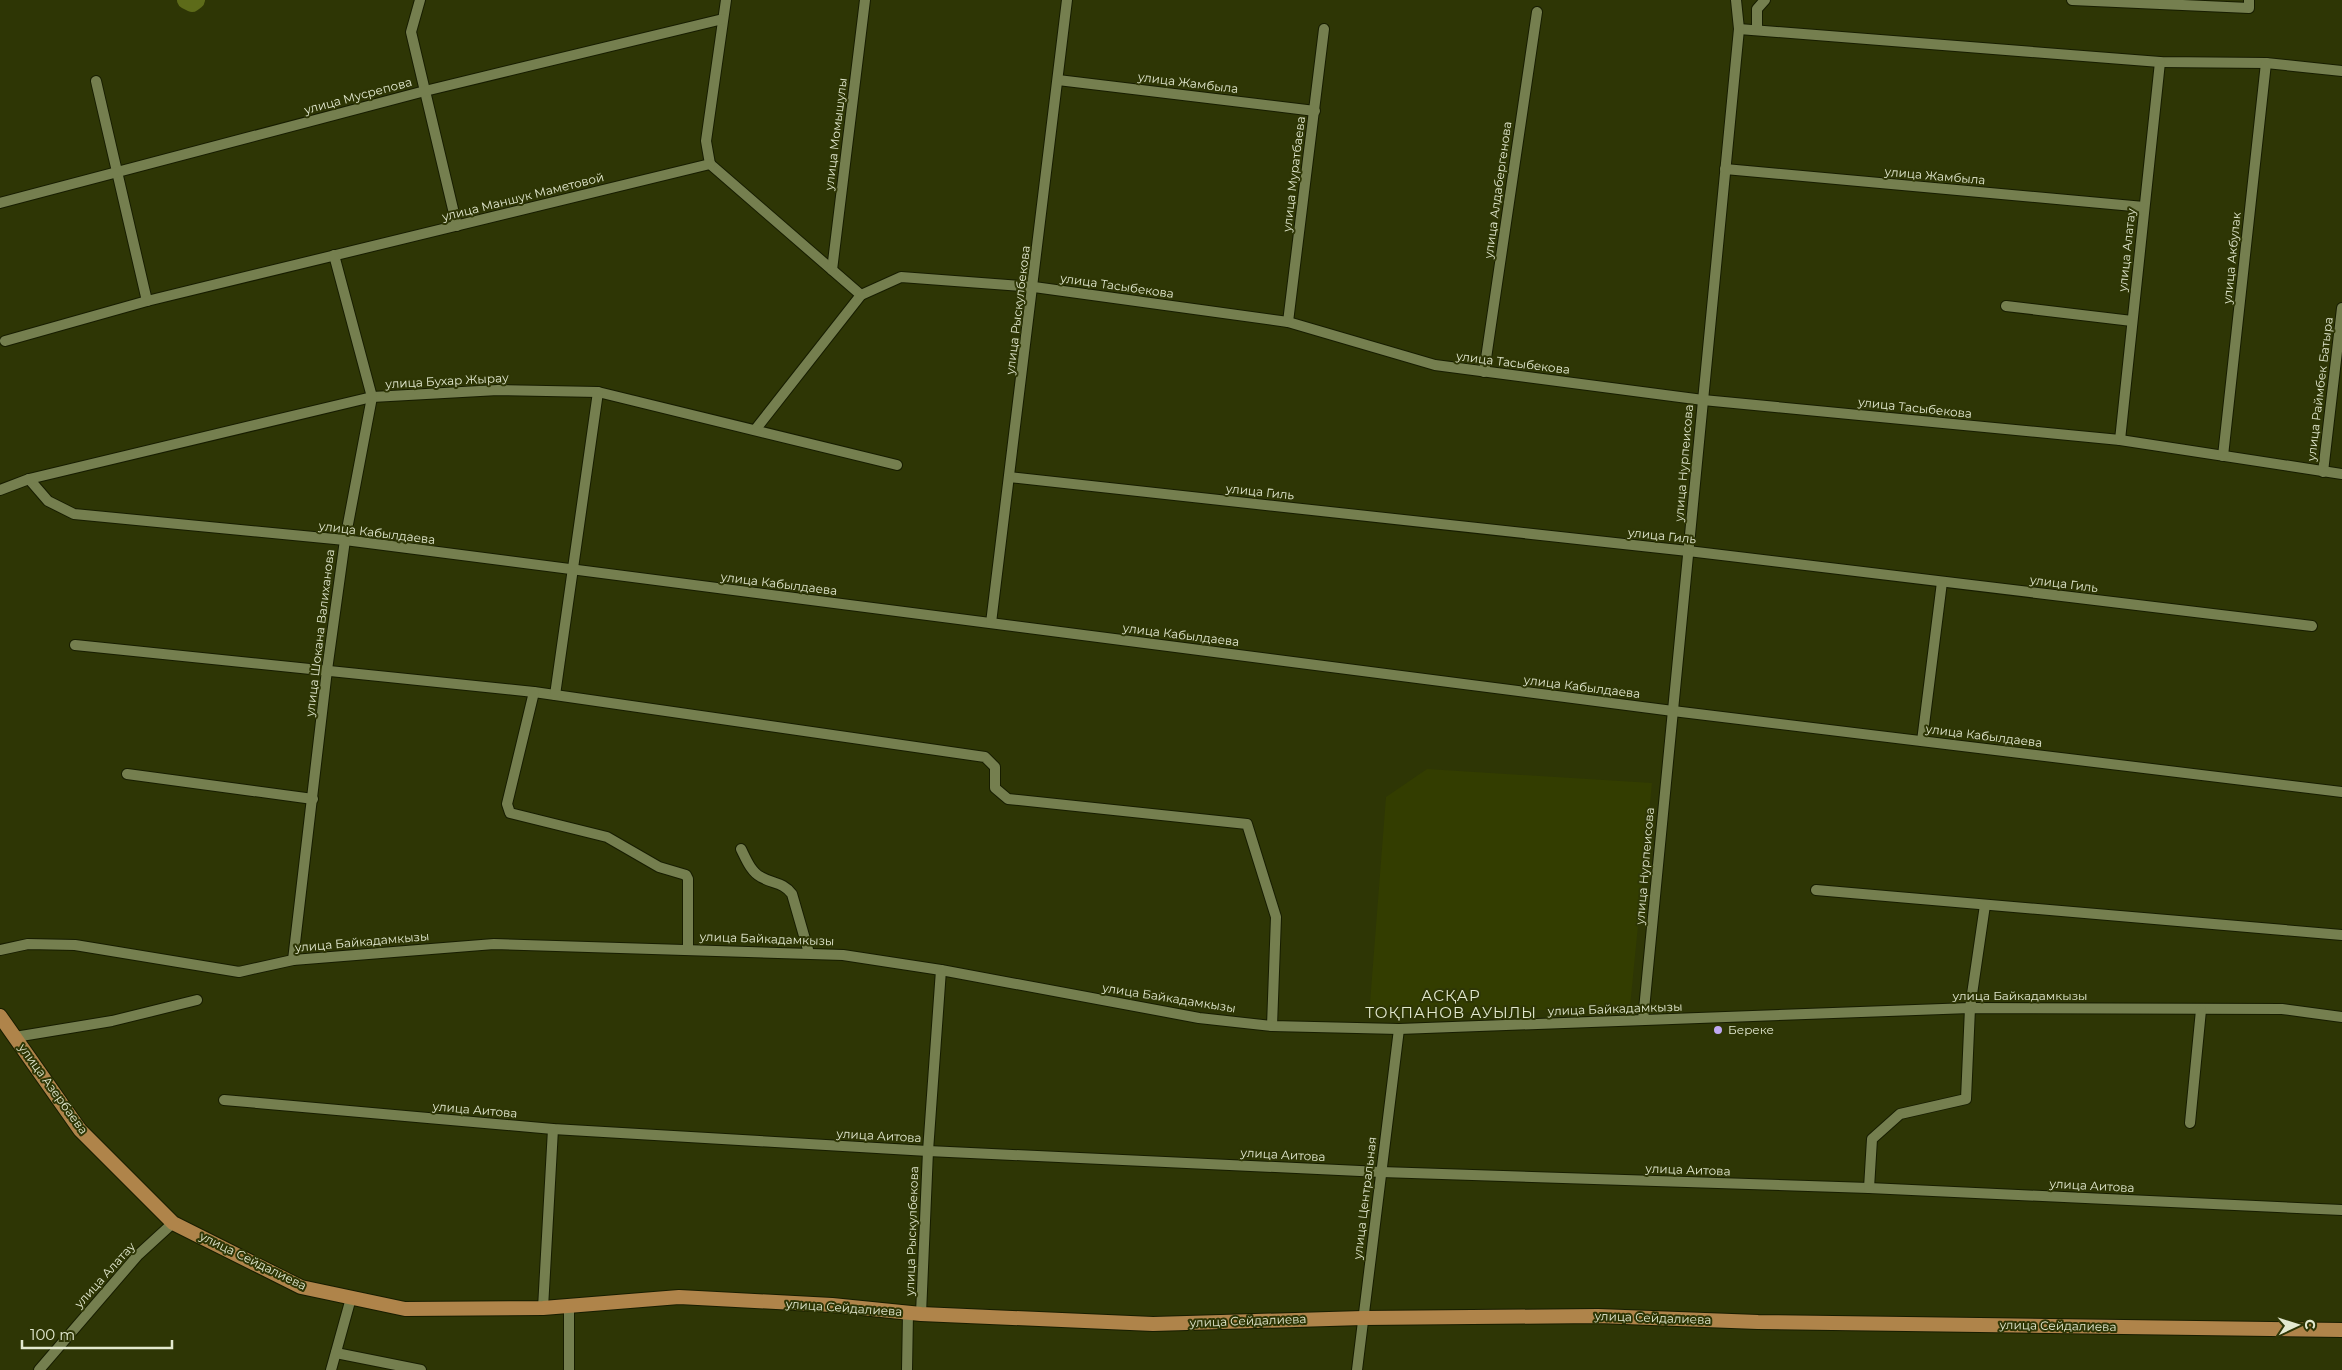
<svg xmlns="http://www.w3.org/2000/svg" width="2342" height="1370" viewBox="0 0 2342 1370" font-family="Montserrat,sans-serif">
<rect width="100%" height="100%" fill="#2e3605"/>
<path fill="#333d00" d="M1427 769 1652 783 1630 1007 1369 1016 1386 797Z"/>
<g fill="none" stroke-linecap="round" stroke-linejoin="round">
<path stroke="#5d6b19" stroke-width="18" d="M186 0 192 3 196 0"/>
<defs>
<g id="minor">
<path d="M420 0 411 32 457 226"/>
<path d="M2072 0 2249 8V0"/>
<path d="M1739 29 2160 62 2266 63 2342 71"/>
<path d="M1757 30V9L1765 0"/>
<path d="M1058 80 1315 111"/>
<path d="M96 81 147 301"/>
<path d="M710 164 861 295"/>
<path d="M710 164 706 141 726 0"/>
<path d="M1725 169 2144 207"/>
<path d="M0 203 425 91 723 19"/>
<path d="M832 270 865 0"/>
<path d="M2006 306 2132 321"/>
<path d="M1288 322 1324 29"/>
<path d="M5 341 147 301 710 164"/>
<path d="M1484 372 1537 12"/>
<path d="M755 430 861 295 901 277 1034 287 1288 322 1435 365 1703 400 2120 440 2342 474"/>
<path d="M2120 440 2160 62"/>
<path d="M2223 456 2266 63"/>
<path d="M2323 472 2342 308"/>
<path d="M1009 477 1688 551 2312 626"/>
<path d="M29 479 48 501 74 514 345 540 1673 711 2342 792"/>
<path d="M0 490 29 479 372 397 498 390 598 392 897 465"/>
<path d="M991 623 1067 0"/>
<path d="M75 645 534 692 985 757 995 767V788L1008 799 1247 824 1276 917 1272 1026"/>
<path d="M534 692 507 804 510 813 607 837 659 867 686 875 688 879V949"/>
<path d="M555 695 598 392"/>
<path d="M1922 741 1942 582"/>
<path d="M127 774 313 799"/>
<path d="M741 849C746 859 751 872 761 877 773 884 783 882 792 894L809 953"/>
<path d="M1816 890 2342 935"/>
<path d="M0 950 28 944 75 945 239 972 293 960 494 944 843 955 941 970 1199 1018 1272 1026 1399 1029 1970 1008 2282 1009 2342 1017"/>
<path d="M293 960 327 670 345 540 372 397 334 255"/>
<path d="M1643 1020 1739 29 1736 0"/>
<path d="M15 1037 112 1021 197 1000"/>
<path d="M224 1100 553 1129 928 1151 1381 1172 1869 1188 2342 1210"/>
<path d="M2190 1123 2201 1010"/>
<path d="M1869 1188 1872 1139 1900 1114 1966 1099 1970 1008 1985 905"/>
<path d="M543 1308 553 1129"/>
<path d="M921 1314 928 1151 941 970"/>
<path d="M336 1353 421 1370"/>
<path d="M39 1370 138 1255 173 1223"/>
<path d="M331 1370 351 1298"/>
<path d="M569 1370V1306"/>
<path d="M907 1370 908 1313"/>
<path d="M1357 1370 1399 1029"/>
</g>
<path id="primary" d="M0 1016 80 1130 173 1223 301 1287 405 1309 543 1308 679 1297 832 1305 921 1314 1153 1324 1363 1318 1598 1316 1758 1322 2342 1330"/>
</defs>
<use href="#minor" stroke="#171d00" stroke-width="12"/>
<use href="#primary" stroke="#171d00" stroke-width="16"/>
<use href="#minor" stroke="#757f4f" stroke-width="10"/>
<use href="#primary" stroke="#af844a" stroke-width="14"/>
</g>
<circle fill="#c0a8f3" stroke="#2e3605" stroke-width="2" cx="1718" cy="1030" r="5"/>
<g text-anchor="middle" stroke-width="4" stroke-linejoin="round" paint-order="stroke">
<g font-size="12" fill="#e3e9d0" stroke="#2e3605">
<text transform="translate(1188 83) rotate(7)" y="4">улица Жамбыла</text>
<text transform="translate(358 96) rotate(-15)" y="4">улица Мусрепова</text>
<text transform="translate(836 134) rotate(-83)" y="4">улица Момышулы</text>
<text transform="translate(1294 174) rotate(-83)" y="4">улица Муратбаева</text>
<text transform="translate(1935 176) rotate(5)" y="4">улица Жамбыла</text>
<text transform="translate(1498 190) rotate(-82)" y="4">улица Алдабергенова</text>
<text transform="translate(523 197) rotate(-14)" y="4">улица Маншук Маметовой</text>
<text transform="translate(2127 250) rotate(-84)" y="4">улица Алатау</text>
<text transform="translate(2232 258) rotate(-84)" y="4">улица Акбулак</text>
<text transform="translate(1117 286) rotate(8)" y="4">улица Тасыбекова</text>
<text transform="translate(1018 310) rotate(-83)" y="4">улица Рыскулбекова</text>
<text transform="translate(1513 363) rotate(7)" y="4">улица Тасыбекова</text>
<text transform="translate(447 381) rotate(-3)" y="4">улица Бухар Жырау</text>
<text transform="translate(2320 389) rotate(-83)" y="4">улица Раймбек Батыра</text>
<text transform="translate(1915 408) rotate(6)" y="4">улица Тасыбекова</text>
<text transform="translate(1684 463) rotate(-85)" y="4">улица Нурпеисова</text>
<text transform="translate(1260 492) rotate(6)" y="4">улица Гиль</text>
<text transform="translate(377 533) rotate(7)" y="4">улица Кабылдаева</text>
<text transform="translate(1662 536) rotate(6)" y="4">улица Гиль</text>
<text transform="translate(779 584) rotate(7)" y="4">улица Кабылдаева</text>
<text transform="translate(2064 584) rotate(7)" y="4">улица Гиль</text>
<text transform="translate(320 633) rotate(-83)" y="4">улица Шокана Валиханова</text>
<text transform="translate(1181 635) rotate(7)" y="4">улица Кабылдаева</text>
<text transform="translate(1582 687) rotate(7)" y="4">улица Кабылдаева</text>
<text transform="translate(1984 736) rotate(7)" y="4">улица Кабылдаева</text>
<text transform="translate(1645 866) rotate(-85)" y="4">улица Нурпеисова</text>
<text transform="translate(767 939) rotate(2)" y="4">улица Байкадамкызы</text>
<text transform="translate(362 942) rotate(-5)" y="4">улица Байкадамкызы</text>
<text x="2020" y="1000">улица Байкадамкызы</text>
<text transform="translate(1169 998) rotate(9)" y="4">улица Байкадамкызы</text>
<text transform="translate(1615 1009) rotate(-2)" y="4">улица Байкадамкызы</text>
<text transform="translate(53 1089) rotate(54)" y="4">улица Азербаева</text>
<text transform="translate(475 1110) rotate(5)" y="4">улица Аитова</text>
<text transform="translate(879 1136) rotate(3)" y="4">улица Аитова</text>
<text transform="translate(1283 1155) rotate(3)" y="4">улица Аитова</text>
<text transform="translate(1688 1170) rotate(2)" y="4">улица Аитова</text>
<text transform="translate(2092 1186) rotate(3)" y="4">улица Аитова</text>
<text transform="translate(1365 1198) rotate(-83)" y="4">улица Центральная</text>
<text transform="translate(912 1231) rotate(-88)" y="4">улица Рыскулбекова</text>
<text transform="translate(253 1261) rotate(26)" y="4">улица Сейдалиева</text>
<text transform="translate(105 1275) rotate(-48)" y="4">улица Алатау</text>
<text transform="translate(844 1308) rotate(4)" y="4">улица Сейдалиева</text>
<text transform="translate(1653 1318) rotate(2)" y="4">улица Сейдалиева</text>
<text transform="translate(1248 1321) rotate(-2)" y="4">улица Сейдалиева</text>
<text transform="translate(2058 1326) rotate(1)" y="4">улица Сейдалиева</text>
</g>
<g font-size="12" fill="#e3e9d0" stroke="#2e3605" text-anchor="start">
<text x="1728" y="1034">Береке</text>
</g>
<g font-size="15" letter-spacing="1" fill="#e3e9d0" stroke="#2e3605">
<text x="1451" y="1001">АСҚАР<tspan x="1451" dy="17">ТОҚПАНОВ АУЫЛЫ</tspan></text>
</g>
</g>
<g transform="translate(2297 1325) rotate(86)" stroke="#2e3605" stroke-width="4" paint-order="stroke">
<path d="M0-4L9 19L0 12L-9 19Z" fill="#e3e9d0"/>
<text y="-8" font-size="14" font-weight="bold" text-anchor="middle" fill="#e3e9d0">С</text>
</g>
<path d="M22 1340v8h150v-8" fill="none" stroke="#e3e9d0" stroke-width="2.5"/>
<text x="30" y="1340" font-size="15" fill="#e3e9d0" stroke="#2e3605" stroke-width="4" paint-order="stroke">100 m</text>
</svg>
